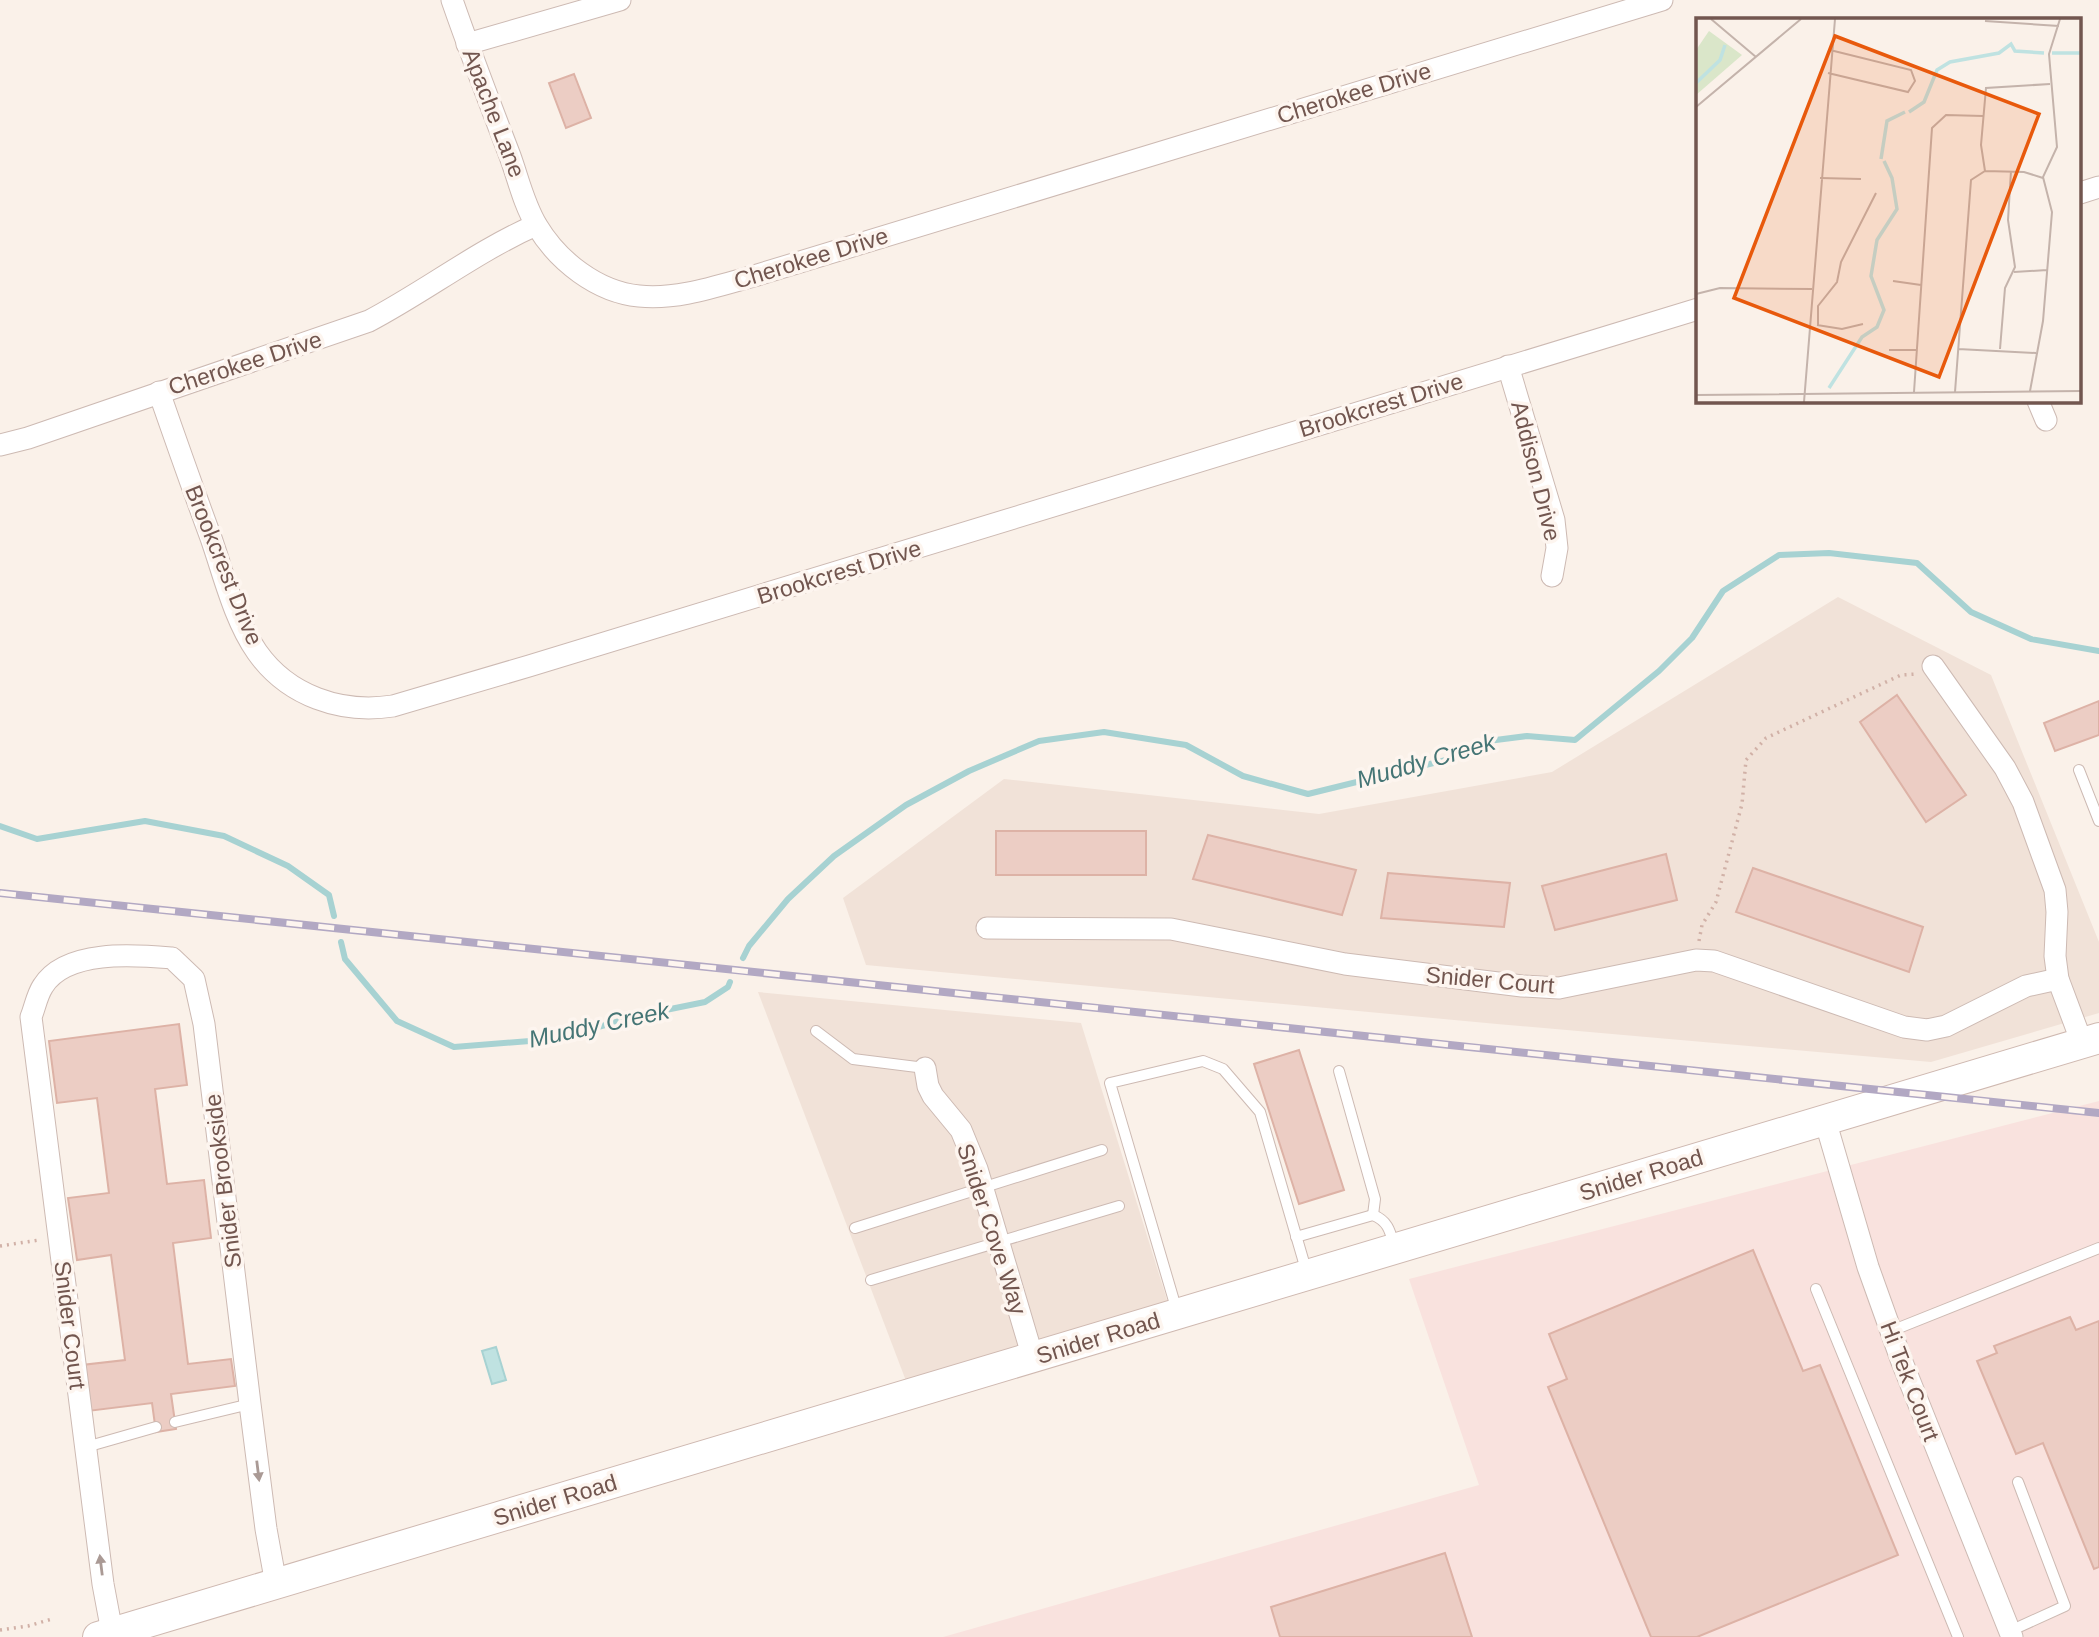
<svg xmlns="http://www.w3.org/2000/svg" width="2099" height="1637" viewBox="0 0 2099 1637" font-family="Arial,sans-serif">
<rect width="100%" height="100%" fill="#faf1e9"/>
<g fill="#f1e2d8">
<path d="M1838 597 1991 675 2099 942V1013L1931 1062 1497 1024 866 965 843 898 1004 779 1319 814 1552 772Z"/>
<path d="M758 992 1081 1023 1172 1316 911 1394Z"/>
</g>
<path fill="#f9e2de" d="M2099 1101V1637H943L1479 1485 1409 1279Z"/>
<path fill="#bfe2e1" stroke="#a7d2d2" stroke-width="2" d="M496 1347 506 1380 492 1384 482 1351Z"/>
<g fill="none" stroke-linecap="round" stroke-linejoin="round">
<g stroke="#a7d2d2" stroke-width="6">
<path d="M0 826 37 839 145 821 224 836 288 866 329 895 334 916"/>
<path d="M341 942 345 959 397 1021 454 1047 555 1039 641 1015 705 1002 728 987 730 982"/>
<path d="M743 958 749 946 788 899 834 856 906 805 969 771 1039 741 1104 732 1186 745 1243 776 1308 794 1450 759 1488 741 1527 736 1575 740 1659 671 1692 638 1723 591 1779 555 1829 553 1917 563 1971 612 2031 639 2099 651"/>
</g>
</g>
<g fill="#eccdc4" stroke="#ddb2a6" stroke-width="2">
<path d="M574 74 591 118 566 128 549 83Z"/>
<path d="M1897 695 1966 795 1926 822 1860 722Z"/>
<path d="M2099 701V735L2055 751 2044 723Z"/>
<rect x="996" y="831" width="150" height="44"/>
<path d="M1208 835 1356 870 1342 915 1193 879Z"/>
<path d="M1666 854 1677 900 1555 930 1542 886Z"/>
<path d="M1753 868 1923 927 1909 972 1736 912Z"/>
<path d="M1388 873 1510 883 1504 927 1381 918Z"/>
<path d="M179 1024 187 1085 155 1089 167 1184 204 1180 211 1238 173 1243 188 1364 231 1359 235 1386 171 1394 176 1429 156 1432 152 1403 88 1411 82 1365 125 1360 111 1255 77 1260 68 1198 109 1193 97 1098 57 1103 49 1041Z"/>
<path d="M1299 1050 1344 1190 1299 1204 1254 1064Z"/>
<path d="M1753 1250 1803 1371 1820 1365 1898 1555 1697 1637H1651L1548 1387 1567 1379 1549 1334Z"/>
<path d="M2070 1317 2076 1330 2099 1321V1567L2094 1569 2043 1443 2016 1454 1977 1361 1997 1353 1994 1346Z"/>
<path d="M1445 1553 1472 1637H1280L1271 1607Z"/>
</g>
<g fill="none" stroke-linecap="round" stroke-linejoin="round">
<defs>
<g id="lane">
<path d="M2079 770 2099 821"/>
<path d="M816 1031 853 1059 925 1068"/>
<path d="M1339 1071 1375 1199 1373 1215"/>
<path d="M855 1228 1102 1150"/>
<path d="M1296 1237 1373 1215C1388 1221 1390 1231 1394 1245"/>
<path d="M871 1280 1119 1206"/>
<path d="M1816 1289 1958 1637"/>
<path d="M1177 1311 1110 1083 1203 1061 1223 1069 1260 1112 1307 1273"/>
<path d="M1891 1331 2099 1248"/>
<path d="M175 1422 250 1404"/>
<path d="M86 1447 156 1427"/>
<path d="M2010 1631 2065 1606 2018 1482"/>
</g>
<g id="street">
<path d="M452 0C470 52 490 104 510 156 518 178 524 205 537 226 558 261 597 292 639 296 678 300 717 286 754 276L1662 0"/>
<path d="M467 44 620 0"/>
<path d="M2080 193 2099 187"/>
<path d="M1508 366 1554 520 1557 548 1552 576"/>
<path d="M159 392C176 441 193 489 211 538 224 575 234 619 257 652 288 696 341 714 393 706L529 666 1698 309"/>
<path d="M2038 401 2046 420"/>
<path d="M0 445 28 438 369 321C426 291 477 251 536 225"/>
<path d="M1933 666 2005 768 2023 802 2055 890 2057 912 2055 956 2058 979 2082 1043"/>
<path d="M987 928 1171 929 1345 964 1522 986 1559 988 1696 960 1714 961 1904 1027 1927 1030 1946 1026 2026 986 2058 979"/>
<path d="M925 1068 928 1086 933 1096 961 1130 977 1169 1033 1358"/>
<path d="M1825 1120 1868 1267 1902 1362 2012 1637"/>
<path d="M112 1632 103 1584 31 1017C35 1007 37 995 43 986 66 949 135 955 172 958L194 979 204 1024 250 1404 266 1529 276 1584"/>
</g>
<path id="secondary" d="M98 1637 2099 1038"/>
</defs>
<use href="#lane" stroke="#cdbab3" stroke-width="12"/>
<use href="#street" stroke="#cdbab3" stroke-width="23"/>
<use href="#secondary" stroke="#cfb9b1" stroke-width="32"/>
<g stroke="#d1b1a7" stroke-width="3.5" stroke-dasharray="2 5" stroke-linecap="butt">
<path d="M1699 941 1702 925 1716 902 1742 804 1746 760 1766 738 1901 675 1917 674"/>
<path d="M0 1246 39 1240"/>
<path d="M0 1630 28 1626 52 1619"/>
</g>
<use href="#lane" stroke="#fff" stroke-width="10"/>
<use href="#street" stroke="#fff" stroke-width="21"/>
<use href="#secondary" stroke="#fff" stroke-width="30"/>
<defs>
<path id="rail" d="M0 893 2099 1113"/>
</defs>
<use href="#rail" stroke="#b2a8c3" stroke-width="8"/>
<use href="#rail" stroke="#fdf5ef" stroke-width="5" stroke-dasharray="16" stroke-linecap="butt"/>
</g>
<defs><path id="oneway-solid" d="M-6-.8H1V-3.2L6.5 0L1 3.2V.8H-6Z" transform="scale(1.75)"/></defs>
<g fill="#aa9a95">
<use href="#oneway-solid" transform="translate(258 1471) rotate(83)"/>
<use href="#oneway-solid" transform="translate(101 1565) rotate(-97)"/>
</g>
<g text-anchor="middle" stroke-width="7" stroke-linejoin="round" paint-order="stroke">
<g font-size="23" fill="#72564f" stroke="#fdf5ef">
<text transform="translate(1354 93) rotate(-17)" y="8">Cherokee Drive</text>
<text transform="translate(494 113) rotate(69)" y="8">Apache Lane</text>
<text transform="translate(811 258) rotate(-17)" y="8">Cherokee Drive</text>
<text transform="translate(245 363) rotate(-18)" y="8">Cherokee Drive</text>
<text transform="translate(1381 405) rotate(-17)" y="8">Brookcrest Drive</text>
<text transform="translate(1536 471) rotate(76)" y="8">Addison Drive</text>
<text transform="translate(224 565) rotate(68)" y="8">Brookcrest Drive</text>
<text transform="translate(839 572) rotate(-17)" y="8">Brookcrest Drive</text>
<text transform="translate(1490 980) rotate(5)" y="8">Snider Court</text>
<text transform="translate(1641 1175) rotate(-17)" y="8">Snider Road</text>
<text transform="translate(223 1181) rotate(-97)" y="8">Snider Brookside</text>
<text transform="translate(992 1229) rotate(72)" y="8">Snider Cove Way</text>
<text transform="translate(70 1325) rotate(83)" y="8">Snider Court</text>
<text transform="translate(1098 1338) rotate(-17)" y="8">Snider Road</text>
<text transform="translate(1910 1381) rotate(69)" y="8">Hi Tek Court</text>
<text transform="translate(555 1500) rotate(-17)" y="8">Snider Road</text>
</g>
<g font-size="24" font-style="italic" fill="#457575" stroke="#fdf5ef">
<text transform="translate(1426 761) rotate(-16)" y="8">Muddy Creek</text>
<text transform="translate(599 1025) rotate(-12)" y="8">Muddy Creek</text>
</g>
</g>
<g transform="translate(1696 18)">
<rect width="385" height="385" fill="#faf1e9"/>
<path d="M13 13 46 37 0 77V32Z" fill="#dae6c9"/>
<path fill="none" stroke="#bfe2e1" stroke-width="3.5" d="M356 35H385M0 65 24 42 29 27M213 94 228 84 241 52 254 44 303 35 315 26 319 33 348 35M185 141 191 103 209 94M133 370 166 319 181 309 188 292 175 258 181 222 201 191 196 160 188 143"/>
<path fill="none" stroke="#c4b3ab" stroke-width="2" d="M15 1 60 39M289 3 363 8M132 55 212 74 219 63 215 52 134 32M0 89 105 1M289 153 285 127 290 70 354 66M124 160 165 161M318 254 351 252M197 263 225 267M0 276 24 270 116 271M121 307 146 311 167 306M122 307V288L141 264 145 244 180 175M262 331 340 335M304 331 309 270 319 249 312 202 315 153M193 332H220M334 373 347 303 356 194 347 159 361 129 353 36 364 1M218 374 236 110 250 97 287 98M259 374 275 162 289 153 328 154 347 160M0 377 385 373M108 384 139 1"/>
<path fill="#e8590c" fill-opacity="0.15" stroke="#e8590c" stroke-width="3.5" d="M139 18 343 96 243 359 38 280Z"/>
<rect width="385" height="385" fill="none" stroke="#72564f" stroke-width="3.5"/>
</g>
</svg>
